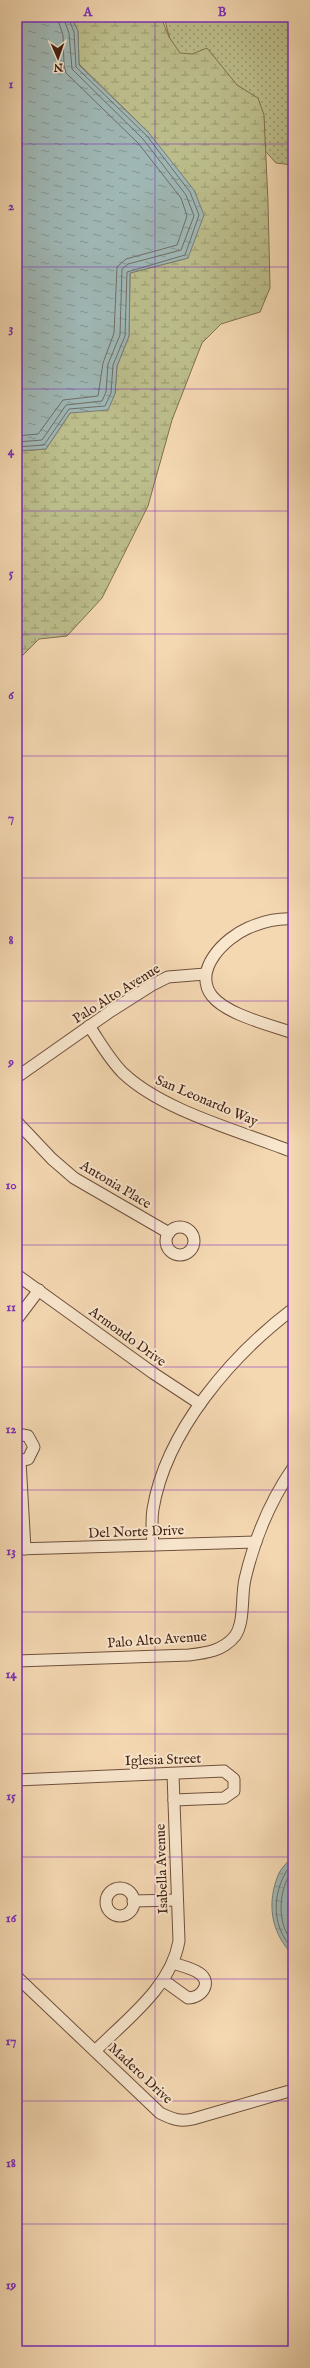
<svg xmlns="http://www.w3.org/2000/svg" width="310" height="2368" viewBox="0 0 310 2368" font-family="'IM FELL English',serif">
<defs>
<pattern id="green-dots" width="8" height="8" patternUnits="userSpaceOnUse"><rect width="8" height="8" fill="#bcbe8c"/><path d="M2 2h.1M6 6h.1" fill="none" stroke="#9a9a71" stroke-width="1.8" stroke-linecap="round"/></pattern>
<pattern id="wetland-marsh" width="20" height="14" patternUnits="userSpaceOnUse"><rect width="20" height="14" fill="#bcbe8c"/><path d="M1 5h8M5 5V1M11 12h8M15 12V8" fill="none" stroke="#9a9a71"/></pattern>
<pattern id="water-ripples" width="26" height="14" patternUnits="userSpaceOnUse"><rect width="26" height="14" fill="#9fb8b6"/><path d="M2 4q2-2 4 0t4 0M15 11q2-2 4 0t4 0" fill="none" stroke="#839593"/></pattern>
</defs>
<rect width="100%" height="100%" fill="#f4d8b2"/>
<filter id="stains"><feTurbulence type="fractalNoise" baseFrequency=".005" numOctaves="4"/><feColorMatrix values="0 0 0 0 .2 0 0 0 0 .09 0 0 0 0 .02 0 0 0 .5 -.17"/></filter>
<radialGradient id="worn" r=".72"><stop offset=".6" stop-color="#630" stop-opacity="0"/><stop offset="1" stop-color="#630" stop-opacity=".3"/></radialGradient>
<path fill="url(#green-dots)" stroke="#807050" d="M164 17H293V165L276 163 172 47Z"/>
<path fill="url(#wetland-marsh)" stroke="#807050" d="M71 17H161L169 37 180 53 192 54 207 48 237 85 258 98 264 115 268 202 270 288 260 312 221 324 202 343 172 420 148 506 102 598 67 636 39 639 17 661V451L46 449 70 413 115 394 117 366 129 336 130 273 188 258 149 133 79 64 78 31Z"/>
<g fill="url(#water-ripples)" stroke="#7a7c76">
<path d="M17 17H71L78 31 79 65 149 133 194 190 204 215 188 258 130 273 129 336 117 366 115 394 108 410 70 413 46 449 17 451Z"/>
<path d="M293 1856V1955C271 1933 266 1903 279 1873 282 1867 289 1861 293 1856Z"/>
</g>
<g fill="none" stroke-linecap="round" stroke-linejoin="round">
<g stroke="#716d66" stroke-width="1">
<path d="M17 436 38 434 63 400 98 396 103 363 114 333 117 267 126 259 177 245 187 216 181 198 138 143 66 73 64 65 63 35 57 17"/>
<path d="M17 442 42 440 66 405 102 401 106 392 108 364 120 335 122 269 128 264 181 250 194 216 186 195 143 139 72 69 69 33 63 17"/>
<path d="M17 447 44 445 69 409 105 406 111 393 113 365 125 336 127 272 185 255 199 215 190 192 147 136 76 67 74 32 68 17"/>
<path d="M293 1862C272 1887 269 1925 293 1949"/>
<path d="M293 1870C278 1888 276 1925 293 1942"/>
<path d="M293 1880C288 1898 285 1914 293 1932"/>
</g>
<defs>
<g id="street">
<path d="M293 919C278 918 262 922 248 928 225 938 192 970 212 996 227 1015 271 1025 293 1033"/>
<path d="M89 1026C100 1042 109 1059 123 1073 163 1111 240 1131 293 1152"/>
<path d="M17 1077 111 1011 152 985 168 977 205 974"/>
<path d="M17 1122 52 1159 74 1178 169 1233"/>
<circle cx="180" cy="1241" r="14"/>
<path d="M17 1275 153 1373 200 1404"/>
<path d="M17 1319 39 1290"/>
<path d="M17 1434 28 1436 34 1447 28 1459 17 1461"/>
<path d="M20 1461 25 1549"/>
<path d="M153 1545C152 1533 151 1521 153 1509 166 1431 232 1355 293 1309"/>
<path d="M17 1549 256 1542"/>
<path d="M17 1661 189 1655C206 1653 223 1651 235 1636 245 1622 241 1596 245 1579 254 1541 270 1501 293 1468"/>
<path d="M17 1780 224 1771 234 1779V1791L224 1798 174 1800"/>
<circle cx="120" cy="1902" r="14"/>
<path d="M133 1901 177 1900"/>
<path d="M17 1977 160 2113C172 2119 180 2122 193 2119L293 2090"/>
<path d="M163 1980 188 1998C202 1998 213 1982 199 1973 192 1968 181 1966 173 1963"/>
<path d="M95 2051C127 2019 171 1987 179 1941L173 1774"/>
</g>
</defs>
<use href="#street" stroke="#6f503c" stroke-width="13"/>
<use href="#street" stroke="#f8e6cd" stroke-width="11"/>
</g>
<path fill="none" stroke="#7b2cbf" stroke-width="1" stroke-opacity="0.55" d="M155 17V2351M17 144H293M17 267H293M17 389H293M17 511H293M17 634H293M17 756H293M17 878H293M17 1001H293M17 1123H293M17 1245H293M17 1367H293M17 1490H293M17 1612H293M17 1734H293M17 1857H293M17 1979H293M17 2101H293M17 2224H293"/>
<g text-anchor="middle" stroke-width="4" stroke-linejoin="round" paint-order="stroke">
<g font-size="14" fill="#432215" stroke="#f8e6cd">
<text transform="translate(116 993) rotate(-32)" y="5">Palo Alto Avenue</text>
<text transform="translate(207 1100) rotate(23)" y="5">San Leonardo Way</text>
<text transform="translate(116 1184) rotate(31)" y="5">Antonia Place</text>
<text transform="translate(128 1336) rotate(36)" y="5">Armondo Drive</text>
<text transform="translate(136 1531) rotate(-2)" y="5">Del Norte Drive</text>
<text transform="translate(157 1639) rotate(-4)" y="5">Palo Alto Avenue</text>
<text transform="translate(163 1759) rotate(-2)" y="5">Iglesia Street</text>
<text transform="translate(161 1869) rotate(-92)" y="5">Isabella Avenue</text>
<text transform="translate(141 2073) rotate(43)" y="5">Madero Drive</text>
</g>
</g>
<rect width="310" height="2368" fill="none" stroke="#f4d8b2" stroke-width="44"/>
<g transform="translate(58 58) rotate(178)" stroke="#f8e6cd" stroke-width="3" paint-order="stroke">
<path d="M0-3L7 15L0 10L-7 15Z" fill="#432215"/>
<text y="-6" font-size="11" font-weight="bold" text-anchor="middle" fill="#432215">N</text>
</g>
<rect x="22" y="22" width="266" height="2324" fill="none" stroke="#7b2cbf" stroke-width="1.5"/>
<g font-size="13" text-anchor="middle" font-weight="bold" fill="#7b2cbf">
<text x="88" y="16">A</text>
<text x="222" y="16">B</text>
<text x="11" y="88">1</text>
<text x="11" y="210">2</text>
<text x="11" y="332">3</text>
<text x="11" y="455">4</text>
<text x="11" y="577">5</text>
<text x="11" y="699">6</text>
<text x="11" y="822">7</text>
<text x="11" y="944">8</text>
<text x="11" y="1066">9</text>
<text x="11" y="1189">10</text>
<text x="11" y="1311">11</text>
<text x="11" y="1433">12</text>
<text x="11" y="1555">13</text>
<text x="11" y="1678">14</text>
<text x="11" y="1800">15</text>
<text x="11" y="1922">16</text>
<text x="11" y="2045">17</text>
<text x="11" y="2167">18</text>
<text x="11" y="2289">19</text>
</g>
<rect width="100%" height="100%" filter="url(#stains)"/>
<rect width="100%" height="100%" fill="url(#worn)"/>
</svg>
